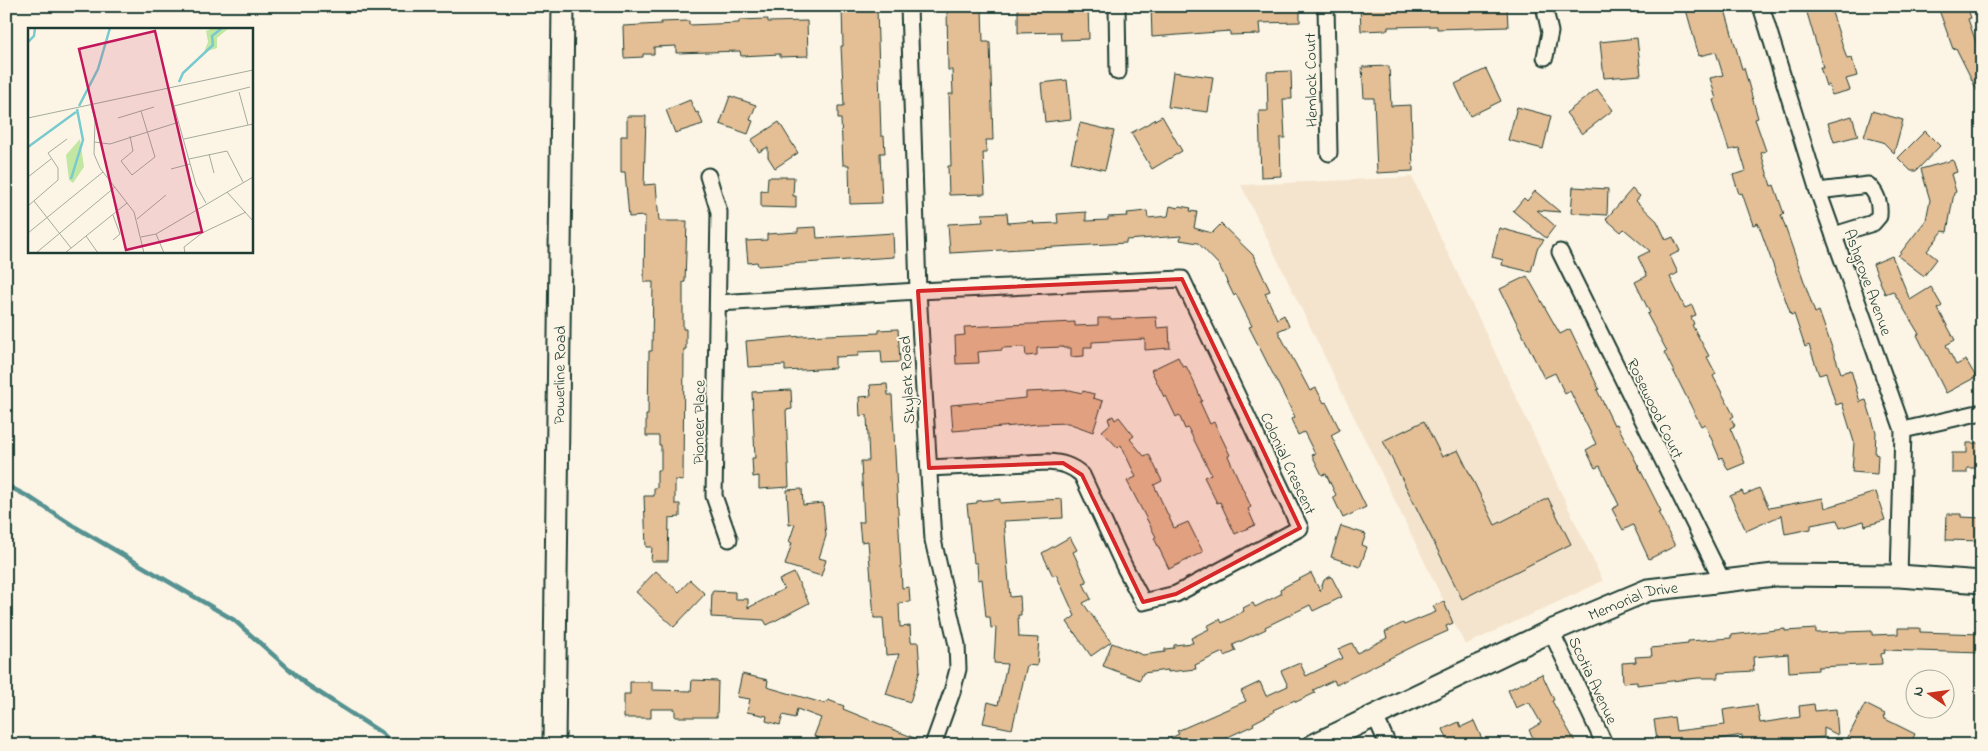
<svg xmlns="http://www.w3.org/2000/svg" width="1988" height="751" viewBox="0 0 1988 751" font-family="'Indie Flower',sans-serif">
<rect width="100%" height="100%" fill="#fcf5e5"/>
<filter id="ink" filterUnits="userSpaceOnUse"><feTurbulence type="fractalNoise" baseFrequency=".02" numOctaves="2"/><feDisplacementMap in="SourceGraphic" scale="10" xChannelSelector="R" yChannelSelector="G"/><feConvolveMatrix kernelMatrix="1 2 1 2 8 2 1 2 1" color-interpolation-filters="sRGB"/></filter>
<g filter="url(#ink)">
<path fill="#f5e4cd" d="M1412 177 1603 581 1465 645 1241 185Z"/>
<g fill="none" stroke-linecap="round" stroke-linejoin="round">
<path stroke="#559291" stroke-width="4.5" d="M6 485 29 497 72 525 234 620 306 684 383 734 393 745"/>
</g>
<g fill="#e4be95" stroke="#1f3d34">
<path d="M1088 6 1089 39 1061 40 1060 32 1018 33V7Z"/>
<path d="M1151 6H1300V22L1259 23 1260 34 1230 35V31L1152 37Z"/>
<path d="M1360 6H1507L1508 27 1437 29V26L1388 27V30L1361 31Z"/>
<path d="M1685 6H1724L1742 69 1744 68 1758 118 1755 119 1766 151 1761 153 1771 186 1774 185 1784 214 1781 215 1815 313 1819 311 1841 373 1851 370 1860 402 1866 400 1876 432 1875 454 1878 455 1877 474 1852 472 1854 442 1842 403 1836 405 1826 373 1819 375 1809 345 1805 347 1794 314 1791 315 1758 223 1753 225 1742 193 1739 194 1733 175 1746 171 1739 148 1729 150 1713 100 1716 99 1710 78 1723 75 1716 52 1699 56Z"/>
<path d="M1805 6H1830L1847 59 1852 58 1857 76 1846 79 1850 90 1832 95 1829 85 1826 86 1820 67H1823Z"/>
<path d="M1949 6H1967L1971 18 1968 19 1979 51 1982 49V100L1956 48 1953 49 1939 10Z"/>
<path d="M982 7 983 42H990L993 140H986L987 153H983L985 194 949 195 948 166H951L949 94H953L952 70H948L947 8Z"/>
<path d="M877 8 881 136H884L885 153H880L882 203 850 204 849 165H843L841 119H838V106H844L841 46H843L842 9Z"/>
<path d="M768 19V22L807 21 808 56 780 57V54L741 56 740 51 676 53V46L654 47V54H643V57L624 58 623 26 661 24V22L689 21V25L739 23V20Z"/>
<path d="M1637 38 1641 75 1604 78 1600 42Z"/>
<path d="M1389 66 1391 106 1411 105 1413 171 1377 173 1374 98H1364L1362 67Z"/>
<path d="M1486 69 1501 101 1470 116 1455 84Z"/>
<path d="M1291 71 1292 99H1283L1285 138H1280L1281 176 1261 177 1259 111H1268L1267 72Z"/>
<path d="M1173 72 1213 77 1208 112 1168 107Z"/>
<path d="M1067 80 1071 119 1045 122 1041 83Z"/>
<path d="M1597 89 1613 110 1582 134 1566 113Z"/>
<path d="M730 96 756 105 750 120 753 121 748 134 720 124Z"/>
<path d="M690 100 696 113 698 112 703 124 675 133 666 110Z"/>
<path d="M1517 107 1551 116 1543 149 1508 140Z"/>
<path d="M1872 111 1903 120 1894 153 1883 142 1864 137Z"/>
<path d="M627 116H646L644 185 656 184 659 221H687L685 282H683V329H686V349H684L683 481 675 480V504H680V517L669 518 668 561H651L652 547H646L644 496H654V488H657V470H661V445H659V436H646V415H648L649 351H652L653 282H644L645 216 629 217 625 172H621V136H627Z"/>
<path d="M1162 116 1182 151 1152 169 1131 133Z"/>
<path d="M1852 116 1858 136 1834 142 1828 123Z"/>
<path d="M779 122 798 153 775 168 768 157V147L759 152 751 140Z"/>
<path d="M1080 123 1114 131 1105 170 1071 162Z"/>
<path d="M1925 131 1940 146 1916 171H1911L1898 158Z"/>
<path d="M1953 160 1957 172 1951 174 1956 192 1954 193 1947 232 1943 231 1927 251 1937 259 1924 276 1898 256 1926 220 1930 200 1921 169Z"/>
<path d="M768 177H794L793 196H796V208L761 207V190L767 191Z"/>
<path d="M1573 187 1608 189 1607 215 1571 213Z"/>
<path d="M1632 189 1640 196 1636 201 1657 221 1666 240 1673 237 1680 251 1670 256 1678 273 1670 277 1685 308 1692 305 1696 315 1691 317 1694 324 1692 325 1709 356 1707 357 1716 374 1713 376 1734 416 1731 418 1735 426 1730 428 1745 463 1728 470 1722 457 1720 459 1705 424 1701 426 1664 352 1667 351 1647 314 1650 313 1635 282 1647 276 1638 257 1650 251 1624 229 1621 232 1606 219Z"/>
<path d="M1535 191 1560 212 1537 210 1555 226 1546 238 1513 211 1524 198 1527 201Z"/>
<path d="M1170 206 1178 208 1179 206 1191 208 1190 211 1197 212 1194 228 1212 233 1221 224 1253 255 1270 291 1265 293 1277 319 1284 315 1289 326 1278 331 1310 391 1316 388 1324 403 1326 402 1340 430 1331 435 1366 507 1343 518 1333 497 1336 495 1326 474 1322 475 1312 455 1315 454 1304 432 1298 435 1291 419 1295 417 1249 327 1252 326 1236 294 1234 296 1219 265 1198 243 1180 240 1181 236 1126 240V243L950 253 948 224 983 222 982 214 1007 213 1008 223 1033 221 1034 224 1058 223 1057 214 1086 212V221L1108 220V217L1128 216 1127 213 1147 211 1148 218 1168 216Z"/>
<path d="M816 227 817 238 893 233 894 257 758 266 757 262 748 263 746 241 767 240V234L798 232V228Z"/>
<path d="M1499 228 1544 240 1537 249 1531 272 1502 265 1503 260 1492 257Z"/>
<path d="M1892 256 1910 300 1931 287 1942 306 1938 309 1955 340 1946 345 1956 365 1966 360 1976 377 1946 393 1917 335 1919 334 1893 291 1885 294 1873 264Z"/>
<path d="M1527 276 1560 334 1570 329 1599 389 1597 390 1614 425 1617 424 1661 511 1658 512 1675 546 1649 559 1633 525 1623 530 1612 509 1619 505 1600 466 1595 468 1586 450 1596 444 1570 391 1565 394 1555 373 1544 378 1500 289Z"/>
<path d="M1156 317 1157 328 1169 327 1170 348 1145 350V339L1092 342V347H1084V356L1071 357V348H1063V347L1037 348V355L1026 356 1025 347 1002 348V350L978 352 979 363 956 364 955 336 965 335 964 327 1075 322V326L1098 325V318H1111V319Z"/>
<path d="M898 329 900 362 882 363 881 351 858 352V356L835 357V368L785 371V365L748 367 746 341 802 336 879 333V330Z"/>
<path d="M1178 357 1183 367 1186 366 1194 382 1202 401 1200 402 1210 424 1214 422 1230 455 1228 456 1251 507 1248 509 1255 525 1235 534 1220 502 1217 503 1204 477 1211 474 1188 428 1185 429 1179 415 1176 417 1166 396 1164 397 1151 370Z"/>
<path d="M887 384 888 395H892L902 588 909 587 910 602 899 603 900 627 910 626 911 642H918L920 670 910 702 886 694 899 654 886 655 883 618H874L868 541 861 542 859 522H864L861 461H869L867 415 860 416 859 397 871 396 870 385Z"/>
<path d="M791 390 792 409 786 410 789 487 759 489V476L753 477 752 458H755L752 392Z"/>
<path d="M1070 390 1082 393 1083 391 1094 394 1093 398 1103 401 1093 432 1068 423 1039 424 953 431 951 405 1026 398V392Z"/>
<path d="M1113 416 1115 420 1119 417 1134 436 1130 439 1144 456 1149 454 1162 481 1154 485 1174 528 1188 522 1203 552 1169 569 1154 538 1156 537 1127 481 1136 477 1121 445 1118 448 1102 431 1110 424 1108 419Z"/>
<path d="M1424 421 1442 457 1458 450 1495 525 1548 498 1571 544 1462 599 1383 441Z"/>
<path d="M1967 443H1982V468H1967V473H1952V453H1967Z"/>
<path d="M1759 488 1769 508 1823 498 1825 508 1876 492 1885 520 1865 526 1864 521 1840 528 1837 520 1811 525V529L1785 534 1782 515 1746 531 1730 496 1742 491 1744 495Z"/>
<path d="M802 489 803 505 823 503 826 536 819 558 826 560 821 576 785 565 792 543 789 542 795 524 789 525 787 490Z"/>
<path d="M1000 499V503L1062 499 1063 518 1004 521 1010 597 1020 596 1021 615H1018L1019 637 1039 638 1037 666 1027 665 1012 729 983 723 988 702 998 705 1007 664 994 663 996 627 991 628 990 617H986L982 579 978 580 977 563H974L973 552H972L967 504 977 503V501Z"/>
<path d="M1947 514H1961V517L1982 518V541L1946 540Z"/>
<path d="M1341 526 1366 534 1362 545 1367 547 1360 567 1331 557Z"/>
<path d="M1070 537 1077 550 1073 552 1087 582 1083 583 1091 599 1083 603 1111 642 1091 656 1067 622 1075 616 1056 574 1053 576 1042 553Z"/>
<path d="M656 571 679 592 690 580 705 594 674 627 636 592Z"/>
<path d="M794 573 809 603 767 625 764 620 711 617 712 591 735 592V599H748V608L784 589 779 580Z"/>
<path d="M1311 573 1320 591 1324 580 1331 576 1342 597 1313 611 1310 605 1265 627 1266 629 1233 645 1236 651 1225 656 1223 652 1195 665 1196 669 1168 672V670L1143 673 1140 680 1103 666 1112 643 1143 655 1165 652V649L1174 648V645L1193 643 1191 638 1209 629 1207 626 1220 619 1222 623 1244 611 1243 608 1253 603 1255 607 1281 594 1280 589Z"/>
<path d="M1444 602 1453 623 1446 626 1448 631 1418 644 1336 685 1334 680 1313 690 1315 693 1296 702 1295 700 1273 710 1274 712 1253 723 1254 725 1217 742V740L1207 745H1157L1179 734 1177 731 1246 701 1241 691 1260 682 1266 696 1288 686 1281 671 1300 663 1306 676 1343 658 1338 649 1352 643 1357 653 1387 638 1385 632 1403 623 1404 625 1436 612 1433 606Z"/>
<path d="M1898 628H1920V632L1982 634V653L1884 650 1885 653 1881 654 1882 664 1818 667V670L1789 672 1788 654 1753 657 1754 671 1718 673V678H1698L1637 685V682L1623 683 1622 663 1636 662 1635 657 1652 656 1651 648 1688 644V641L1731 638V635L1785 629V631L1816 629V633L1872 631V635L1898 634Z"/>
<path d="M742 674 768 680 767 687 826 704 828 700 844 706 843 709 924 742V745H837L814 736 821 718 797 709 795 718 783 715 780 725 766 721 767 716 747 712 750 699 737 697Z"/>
<path d="M1542 674 1554 700 1552 701 1577 745H1537L1529 730 1541 723 1529 702 1516 708 1508 690Z"/>
<path d="M692 680 718 681 717 717H675V709H651V718H624V694H630V682H652V690L691 691Z"/>
<path d="M1814 704 1815 711 1836 709 1838 735 1824 728V737L1798 739V741L1770 745H1743L1742 735 1719 739 1720 745H1658L1654 720 1674 717 1676 731 1725 725 1723 710 1757 705 1760 723 1800 717 1799 706Z"/>
<path d="M1865 704 1885 714 1883 718 1915 734 1910 745H1858L1847 739Z"/>
<path d="M1474 721 1482 739 1469 745H1450L1443 729 1459 722 1461 727Z"/>
</g>
<g fill="none" stroke-linecap="round" stroke-linejoin="round">
<defs>
<g id="street">
<path d="M909 6 918 291 933 540 957 645 958 669 952 692 933 745"/>
<path d="M1117 6 1118 72"/>
<path d="M1326 6 1329 153"/>
<path d="M1544 6 1550 32 1545 57"/>
<path d="M1761 6 1818 191 1903 430 1899 576"/>
<path d="M708 176 719 212 714 496 729 539"/>
<path d="M1818 191 1868 185C1878 194 1880 204 1879 216L1873 223 1834 235"/>
<path d="M1560 252 1722 580"/>
<path d="M718 303 918 291 1182 279 1300 528 1176 594 1143 602 1124 566 1082 475C1071 465 1062 463 1047 462L929 468"/>
<path d="M1903 430 1982 412"/>
<path d="M1551 631 1605 745"/>
<path d="M1375 716 1388 745"/>
</g>
<g id="secondary">
<path id="s1" d="M554 745 563 6"/>
<path id="s2" d="M1314 745 1551 631 1648 590 1774 575 1899 576 1982 582"/>
</g>
</defs>
<use href="#street" stroke="#1f3d34" stroke-width="19"/>
<use href="#secondary" stroke="#1f3d34" stroke-width="25"/>
<use href="#street" stroke="#fcf5e5" stroke-width="15"/>
<use href="#secondary" stroke="#fcf5e5" stroke-width="21"/>
</g>
</g>
<path fill="#d62828" fill-opacity="0.2" stroke="#d62828" stroke-width="4" stroke-linejoin="round" d="M1182 279 1300 528 1176 594 1143 602 1082 475 1063 463 929 468 918 291Z"/>
<g text-anchor="middle" stroke-width="4" stroke-linejoin="round" paint-order="stroke">
<g font-size="16" fill="#1f3d34" stroke="#fcf5e5">
<text transform="translate(1310 80) rotate(-91)" y="6">Hemlock Court</text>
<text transform="translate(1869 282) rotate(70)" y="6">Ashgrove Avenue</text>
<text dy="6" stroke="none"><textPath href="#s1" startOffset="370">Powerline Road</textPath></text>
<text transform="translate(906 380) rotate(-93)" y="6">Skylark Road</text>
<text transform="translate(1656 408) rotate(64)" y="6">Rosewood Court</text>
<text transform="translate(698 422) rotate(-89)" y="6">Pioneer Place</text>
<text transform="translate(1289 463) rotate(65)" y="6">Colonial Crescent</text>
<text dy="6" stroke="none"><textPath href="#s2" startOffset="351">Memorial Drive</textPath></text>
<text transform="translate(1594 680) rotate(65)" y="6">Scotia Avenue</text>
</g>
</g>
<g transform="translate(28 28)">
<rect width="225" height="225" fill="#fcf5e5"/>
<path d="M185 0H201L189 10V20L176 24 180 14 178 3ZM52 111 56 139 45 155 41 152 38 127Z" fill="#c1e7a2"/>
<path fill="none" stroke="#79cacf" stroke-width="2.5" d="M0 14 6 8 7 0M151 54 155 45 185 17 184 8 194 0M51 78 70 41 82 0M0 119 48 84M43 151 55 112 49 81"/>
<path fill="none" stroke="#a4ab9e" stroke-width="1" d="M141 60 168 157 178 175M211 64 220 97M63 77 67 92 66 126 72 140 106 184 116 225M146 78 222 59M0 90 225 42M90 90 126 79M102 108 105 123 93 133 104 147 127 129 113 83M156 111 225 96M66 114 82 116 151 94M181 126 186 145M161 131 199 123 215 154M143 141 162 136M0 149 23 131M199 164 225 193M6 173 43 220M0 178 30 152V140L20 125 39 111M85 187 92 206 85 212M109 191 138 167M0 205 75 144M128 206 136 225M58 208 70 225M113 209 128 206 225 149M8 225 87 159M37 225 99 175M157 225 156 219 174 205 218 184"/>
<path fill="#c2185b" fill-opacity="0.15" stroke="#c2185b" stroke-width="2.5" d="M127 3 174 204 98 222 51 21Z"/>
<rect width="225" height="225" fill="none" stroke="#1f3d34" stroke-width="2.5"/>
</g>
<rect width="1988" height="751" fill="none" stroke="#fcf5e5" stroke-width="25"/>
<rect x="12" y="12" width="1963" height="726" fill="none" stroke="#1f3d34" stroke-width="2" filter="url(#ink)"/>
<g transform="translate(1930 694) rotate(283)"><circle r="24" fill="#fcf5e5" stroke="#a4ab9e"/>
<path d="M0-4L9 19L0 12L-9 19Z" fill="#c8321e"/>
<text y="-8" font-size="14" font-weight="bold" text-anchor="middle" fill="#1f3d34">N</text>
</g>
</svg>
